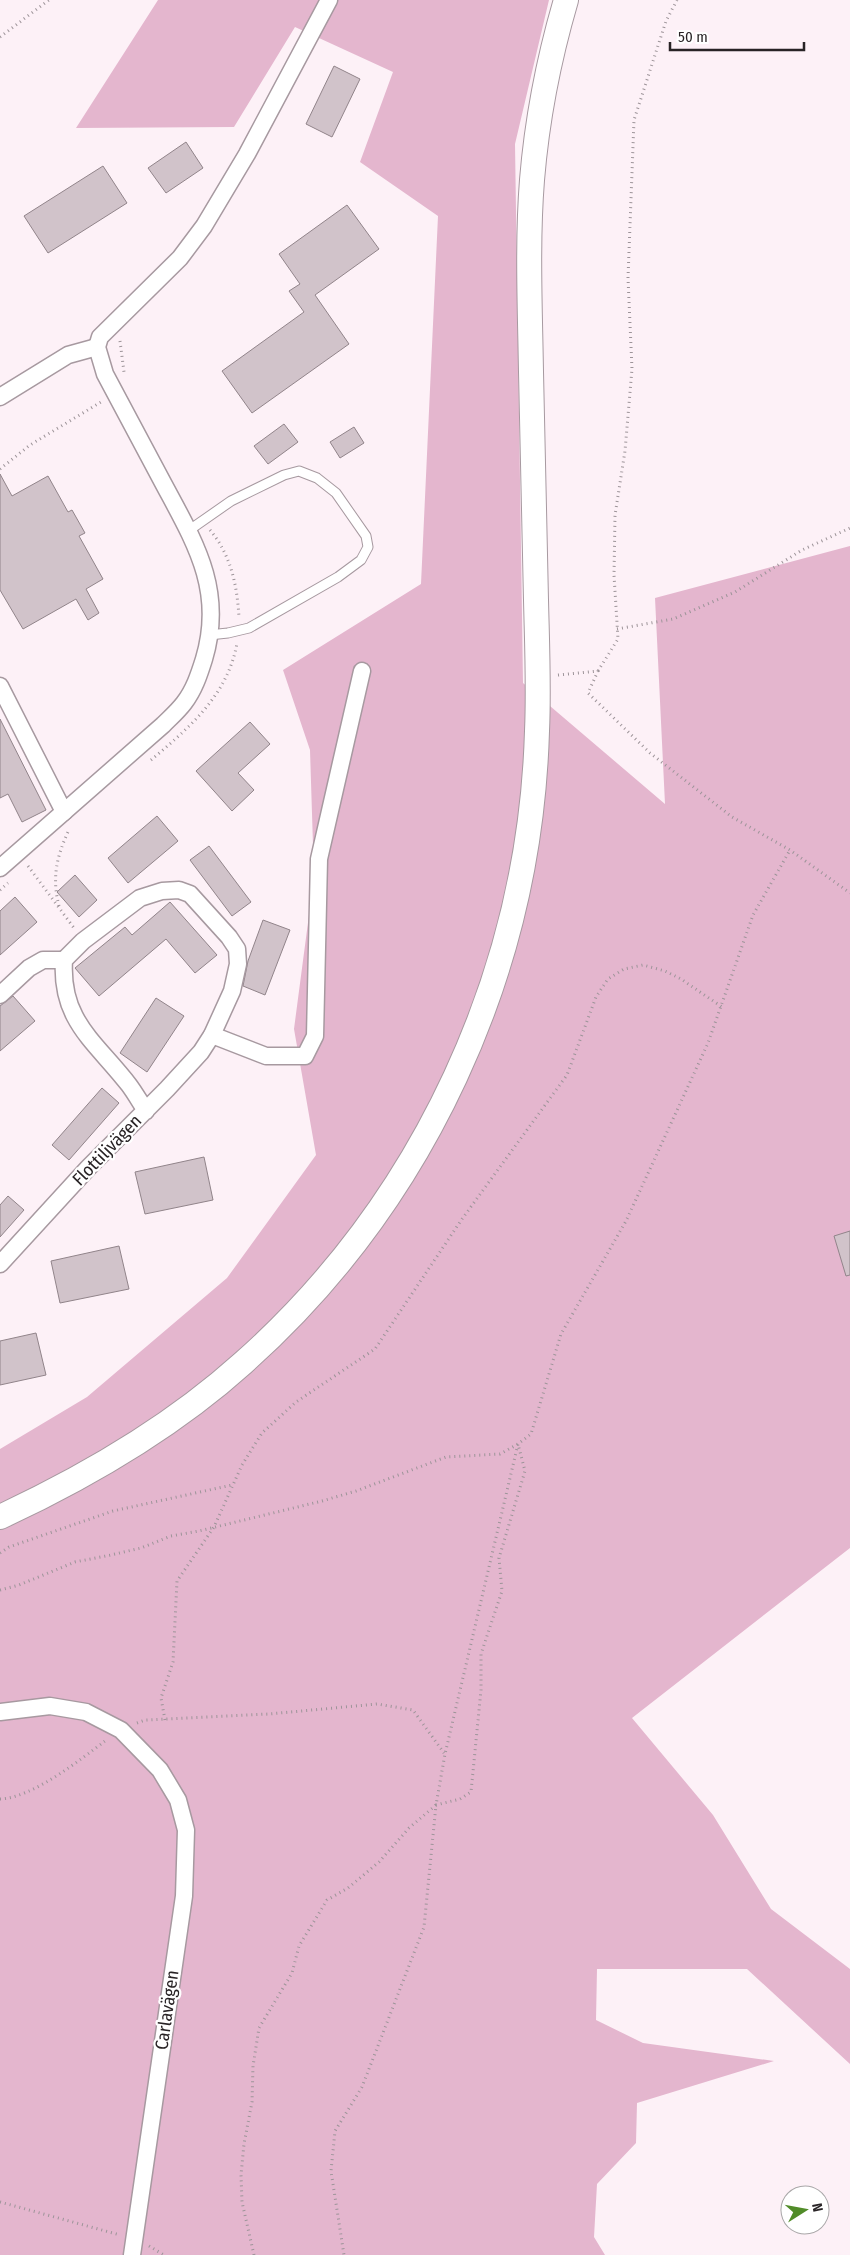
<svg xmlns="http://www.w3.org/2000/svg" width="850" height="2255" viewBox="0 0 850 2255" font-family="'Fira Sans Condensed',sans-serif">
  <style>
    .green { fill: #e4b6ce }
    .building { fill: #d1c3ca; stroke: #91848a }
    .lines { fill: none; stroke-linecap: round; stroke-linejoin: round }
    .lane-casing { stroke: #a799a0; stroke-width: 11 }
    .street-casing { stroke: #a799a0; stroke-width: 19 }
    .secondary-casing { stroke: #a799a0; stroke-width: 26 }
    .path { stroke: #9d9499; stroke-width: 3; stroke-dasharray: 1 4; stroke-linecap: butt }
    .lane { stroke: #fff; stroke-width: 9 }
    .street { stroke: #fff; stroke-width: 16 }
    .secondary { stroke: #fff; stroke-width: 24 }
    .labels { text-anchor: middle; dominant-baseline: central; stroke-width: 4.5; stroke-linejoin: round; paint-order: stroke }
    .street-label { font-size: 18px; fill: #282325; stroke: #fff }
  </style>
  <rect width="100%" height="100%" fill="#fdf1f7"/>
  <path class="green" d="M158,0h391l-34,144 8,539 142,121 -10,-206 195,-52v1002l-218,170 81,97 58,94 79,60v95l-103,-95h-150l-1,51 47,23 131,18 -137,42 -1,40 -39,41 -3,53 11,18h-605v-806l87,-52 140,-119 89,-123 -22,-126 20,-152 -4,-127 -27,-80 138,-86 17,-368 -78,-54 33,-90 -98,-45 -61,100 -158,1z"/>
  <g class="building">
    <path d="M334,66l26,13 -28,58 -26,-13z"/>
    <path d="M186,142l17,26 -37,25 -18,-25z"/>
    <path d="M103,166l24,37 -79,50 -24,-37z"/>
    <path d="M347,205l32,44 -64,46 34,49 -97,69 -30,-42 82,-59 -15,-21 11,-7 -21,-30z"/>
    <path d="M284,424l14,18 -30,22 -14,-18z"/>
    <path d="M354,427l10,16 -24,15 -10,-16z"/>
    <path d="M0,474l12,22 36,-20 20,36 4,-2 13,23 -6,3 24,43 -17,10 13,24 -11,7 -12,-21 -53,30 -23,-39z"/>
    <path d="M0,719l46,91 -24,12 -14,-28 -8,4z"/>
    <path d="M250,722l20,22 -32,29 16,17 -22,21 -36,-40z"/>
    <path d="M157,816l21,25 -50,42 -20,-25z"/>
    <path d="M209,846l42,56 -19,14 -42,-56z"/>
    <path d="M75,875l22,25 -18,17 -22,-25z"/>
    <path d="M15,897l22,25 -37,33v-44z"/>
    <path d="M170,902l47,53 -22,18 -29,-34 -67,57 -24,-28 50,-41 7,8z"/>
    <path d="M263,920l27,10 -25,65 -22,-9 5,-25z"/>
    <path d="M13,996l22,25 -35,30v-45z"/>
    <path d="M156,998l28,18 -37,56 -27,-19z"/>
    <path d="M102,1088l17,15 -50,57 -17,-15z"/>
    <path d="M204,1157l9,43 -68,14 -10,-42z"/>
    <path d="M8,1196l16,14 -24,27v-32z"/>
    <path d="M850,1231v44l-4,1 -12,-40z"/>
    <path d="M119,1246l10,43 -69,14 -9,-42z"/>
    <path d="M36,1333l10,42 -46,10v-44z"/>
  </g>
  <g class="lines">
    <defs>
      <path id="lane" d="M188,531l43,-30 53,-26 15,-4 18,7 19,15 30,43 2,11 -7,13 -23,17 -89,51 -21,5 -19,2"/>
      <g id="street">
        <path d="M0,397l68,-42 29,-8"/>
        <path d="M0,686l64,126"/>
        <path d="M0,868l163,-143c7,-7 15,-14 21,-22 10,-13 15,-28 20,-44 21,-70 -10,-118 -42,-178 -19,-36 -38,-71 -57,-107l-8,-27 3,-10 80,-79 24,-32 43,-72 82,-154"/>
        <path d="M0,995l29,-27 14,-8h21"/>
        <path d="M212,1035l54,21h39l10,-20 4,-177 43,-188"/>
        <path d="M0,1264l88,-96 79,-79 34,-37 11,-17 20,-44 6,-27 -1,-15 -8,-12 -39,-43 -11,-4 -17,1 -22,7 -57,43 -19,19c-4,61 32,82 65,125 6,8 11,17 17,26"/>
        <path d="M0,1712l50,-6 36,6 35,18 39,40 18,30 8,30 -2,66 -52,359"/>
      </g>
      <path id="secondary" d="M0,1517c86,-40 172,-90 243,-154 181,-161 287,-391 294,-632 2,-44 0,-88 -1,-131 -2,-76 -3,-152 -5,-228 -1,-63 -4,-129 1,-192 5,-61 17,-122 34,-180"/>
    </defs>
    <use href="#lane" class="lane-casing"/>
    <use href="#street" class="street-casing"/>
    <use href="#secondary" class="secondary-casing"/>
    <g class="path">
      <path d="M0,37l49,-37"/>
      <path d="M120,341l4,31"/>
      <path d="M0,469l30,-24 71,-43"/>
      <path d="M210,530c21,25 27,55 29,87"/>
      <path d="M617,629l56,-10 62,-27 67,-42 48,-22"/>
      <path d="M598,671l20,-32 -4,-64 1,-60 10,-64 7,-82 -4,-91 6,-158 32,-99 11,-21"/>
      <path d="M558,675l40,-4 -10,22 62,60 82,64 58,33 60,43"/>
      <path d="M151,760c38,-32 77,-65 86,-117"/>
      <path d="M28,866l46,62"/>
      <path d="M0,890l8,-7"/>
      <path d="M59,906c-7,-27 -3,-48 9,-74"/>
      <path d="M0,1553l9,-6 104,-36 119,-26"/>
      <path d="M0,1590l19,-5 56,-23 36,-7 30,-7 30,-12 28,-5 123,-30 34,-10 90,-34 54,-3 18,-10 7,27 -26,87 3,33 -21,63v36l-10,102 -11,7 -24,6 -12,122 -62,160 -27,44 -4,40 13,84"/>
      <path d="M165,1720l-4,-22 12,-36 4,-81 37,-54 28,-62 20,-32 34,-31 79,-53 87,-130 105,-144 29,-78 12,-18 16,-10 19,-4 22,6 16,8 41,28"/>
      <path d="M137,1723l8,-3 124,-6 108,-10 36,6 31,43"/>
      <path d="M0,1799c32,-1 80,-39 105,-58"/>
      <path d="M0,2202l120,33"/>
      <path d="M149,2246l15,9"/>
      <path d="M254,2255l-12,-53 -1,-27 3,-31 8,-42 1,-36 6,-38 33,-55 7,-27 28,-46 21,-12 31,-26 30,-34 27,-23 9,-51 73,-310 13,-10 30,-100 65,-113 82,-178 45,-128 37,-65"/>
    </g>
    <use href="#lane" class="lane"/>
    <use href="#street" class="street"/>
    <use href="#secondary" class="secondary"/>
  </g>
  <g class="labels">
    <g class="street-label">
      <text transform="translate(107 1150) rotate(-46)">Flottiljvägen</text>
      <text transform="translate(167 2010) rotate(-82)">Carlavägen</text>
    </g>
  </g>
  <g transform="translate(805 2210) rotate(79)"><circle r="24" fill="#ffffff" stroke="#a9a7a8"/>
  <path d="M0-4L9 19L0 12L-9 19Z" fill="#518c29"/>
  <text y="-8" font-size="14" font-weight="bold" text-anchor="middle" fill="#282325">N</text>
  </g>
  <path d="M670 42v8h134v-8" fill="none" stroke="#282325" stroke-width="2.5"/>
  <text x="678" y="42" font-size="15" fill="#282325" stroke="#ffffff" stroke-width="4" paint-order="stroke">50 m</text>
</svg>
